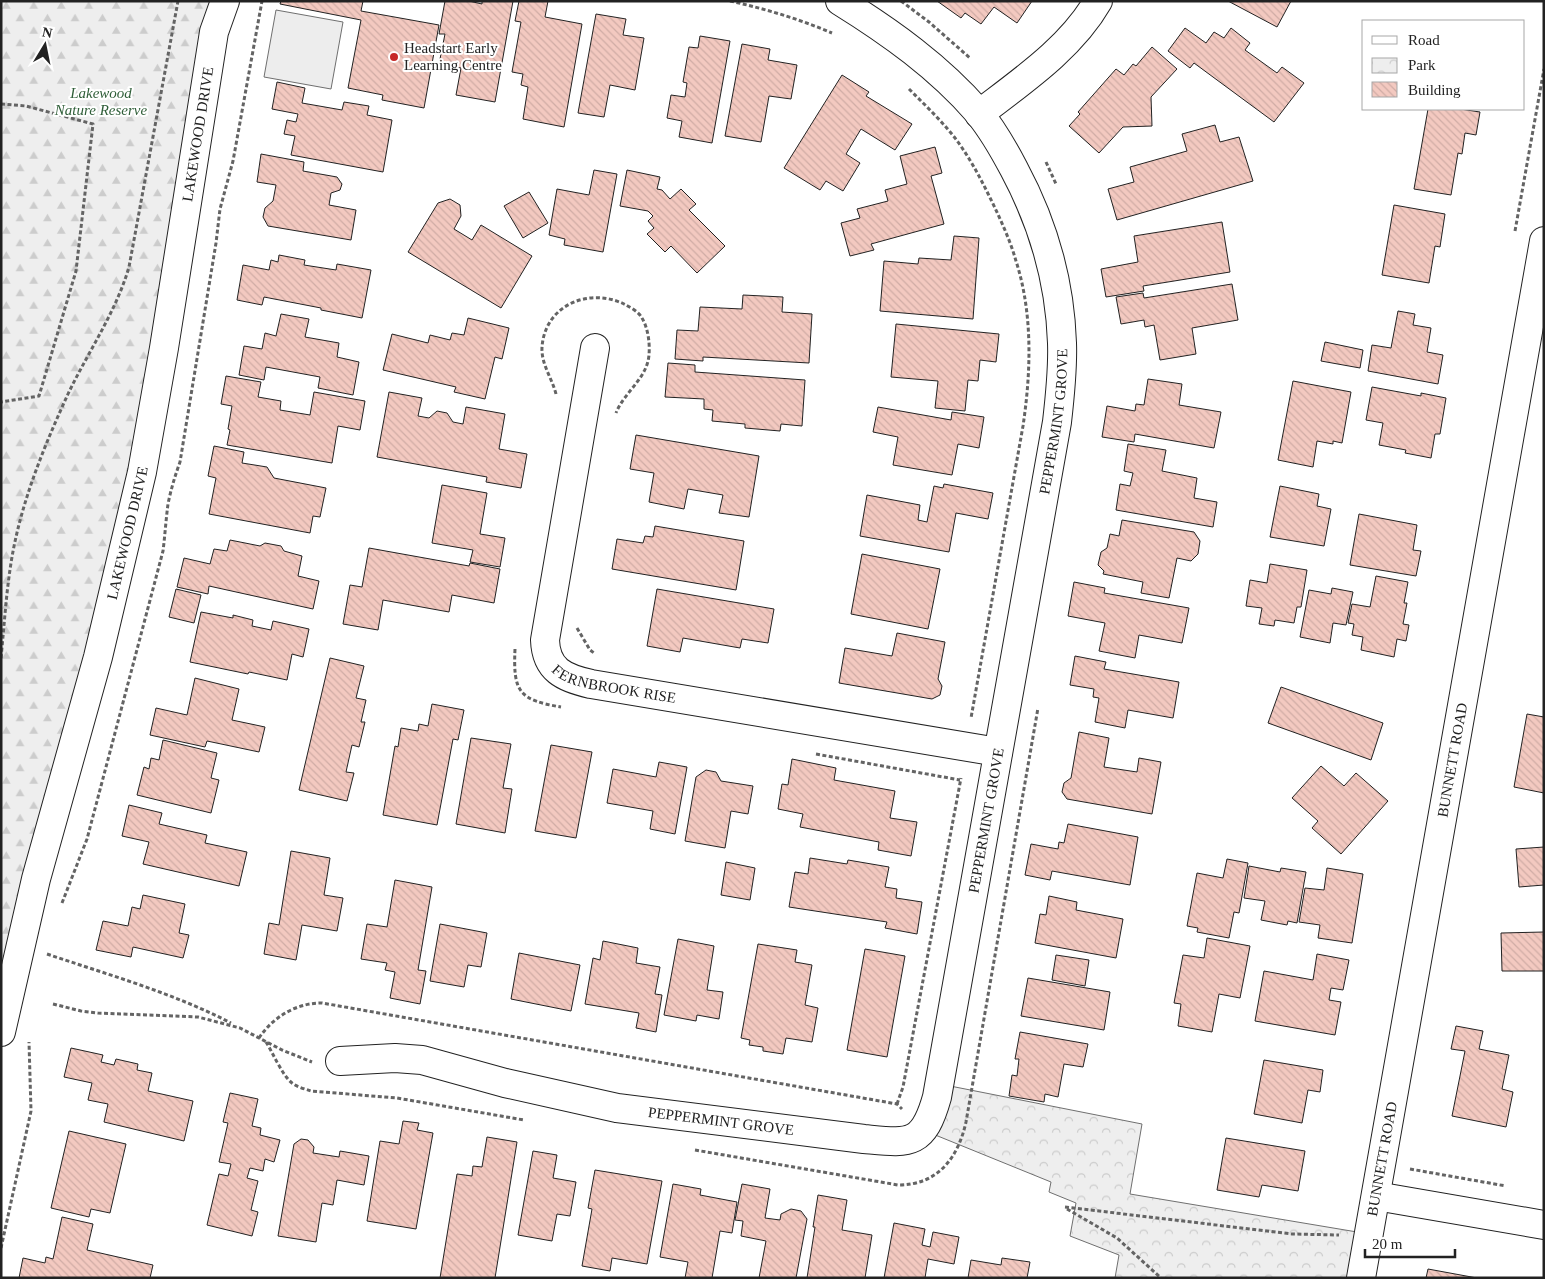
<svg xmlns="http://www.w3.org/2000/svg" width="1545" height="1279" viewBox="0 0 1545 1279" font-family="Georgia,serif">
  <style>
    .forest { fill: url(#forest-firs); stroke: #6f6f6f }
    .park { fill: url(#park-crowns); stroke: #6f6f6f }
    .parking { fill: #ededed; stroke: #6f6f6f }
    .building { fill: url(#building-back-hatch); stroke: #222 }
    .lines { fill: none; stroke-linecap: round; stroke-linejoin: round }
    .minor-casing { stroke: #222; stroke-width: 30 }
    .path { stroke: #646464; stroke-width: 3; stroke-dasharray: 4 2.5; stroke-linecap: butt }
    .minor { stroke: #fff; stroke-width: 28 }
    .poi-dot { fill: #c62828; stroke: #fff; stroke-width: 2 }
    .labels { text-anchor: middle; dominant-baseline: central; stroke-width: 4; stroke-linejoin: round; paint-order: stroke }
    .poi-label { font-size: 15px; fill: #222; stroke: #fff; text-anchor: start }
    .park-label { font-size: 15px; font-style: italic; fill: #2f5e38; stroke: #fff }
    .street-label { font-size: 15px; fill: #222; stroke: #fff }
  </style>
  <defs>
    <pattern id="forest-firs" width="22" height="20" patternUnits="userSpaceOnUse" patternTransform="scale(1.25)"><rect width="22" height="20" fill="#eee"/><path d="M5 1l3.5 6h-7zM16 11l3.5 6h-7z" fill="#ccc"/></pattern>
    <pattern id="park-crowns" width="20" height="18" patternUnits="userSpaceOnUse" patternTransform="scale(1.25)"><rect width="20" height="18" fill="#eee"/><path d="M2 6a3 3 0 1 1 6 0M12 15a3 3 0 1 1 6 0" fill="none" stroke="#ccc"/></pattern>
    <pattern id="building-back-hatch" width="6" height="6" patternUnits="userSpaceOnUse" patternTransform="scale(1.25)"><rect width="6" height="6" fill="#f3c9c0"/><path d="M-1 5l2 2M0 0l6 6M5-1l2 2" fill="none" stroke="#d0aca5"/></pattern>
  </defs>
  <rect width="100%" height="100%" fill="#fff"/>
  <path class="forest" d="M1,1h212l-49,347 -163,684z"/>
  <path class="park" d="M940,1084l202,40 -12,70 239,40 -8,44h-246l4,-23 -49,-19 6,-33 -27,-11 2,-10 -128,-52z"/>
  <path class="parking" d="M276,10l67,12 -12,67 -67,-12z"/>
  <g class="building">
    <path d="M281,1h82l-2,10 78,14 -15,83 -42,-8 1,-5 -35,-7 13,-68 -81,-16z"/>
    <path d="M445,1h24l13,3v-3h31l-18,101 -39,-7 5,-27 -22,-4 6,-30h-6z"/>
    <path d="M519,1h29l-3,16 37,7 -18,103 -41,-8 5,-32 -7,-2 2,-11 -11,-2 9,-50 -6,-1z"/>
    <path d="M937,1h95l-15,22 -23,-16 -13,17 -16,-11 -4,5z"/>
    <path d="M1228,1h63l-14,26z"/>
    <path d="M596,14l30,5 -3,16 21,3 -9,52 -25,-5 -6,32 -26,-4z"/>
    <path d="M1185,28l21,15 8,-11 10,6 7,-10 19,15 -5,7 32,23 5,-6 22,16 -30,39 -80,-59 -4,5 -22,-17z"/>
    <path d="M700,36l30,5 -18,102 -33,-6 3,-16 -15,-3 4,-23 14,2 2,-14 -4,-1 6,-35 9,1z"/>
    <path d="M742,44l28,5 -2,11 29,5 -6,34 -22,-3 -8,46 -36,-6z"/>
    <path d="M1152,47l25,22 -26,28 1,29 -29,1 -24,26 -30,-27 11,-12 -2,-2 38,-43 8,6 9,-11 3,2z"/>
    <path d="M842,75l27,17 -3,4 46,28 -17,26 -34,-21 -15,25 14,9 -17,28 -17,-10 -6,9 -36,-22z"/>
    <path d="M277,82l28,6 -3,15 40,7 2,-8 25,4 -2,9 25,5 -9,52 -92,-17 4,-19 -11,-2 3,-14 9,2 2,-8 -26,-5z"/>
    <path d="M1428,109h32l20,3 -4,23 -11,-2 -3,21 -4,-1 -7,42 -37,-6z"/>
    <path d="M1215,125l5,17 19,-5 14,44 -136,39 -9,-31 26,-7 -4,-15 57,-16 -5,-17z"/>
    <path d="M935,147l7,26 -11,3 13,48 -73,20 3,6 -24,6 -9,-33 19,-5 -3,-9 31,-8 -3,-11 22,-6 -7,-28z"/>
    <path d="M261,154l43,8 -1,9 34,6 5,7 -2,6 -9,3 -2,12 27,5 -5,30 -83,-14 -5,-9 2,-9 8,-7 3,-16 -19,-3z"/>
    <path d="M594,170l23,4 -14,78 -39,-7 1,-6 -16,-4 8,-46 32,6z"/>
    <path d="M627,170l33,7 -3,12 5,1 8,9 11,-10 15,15 -7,6 36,36 -28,27 -26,-27 -6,6 -18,-18 7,-6 -6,-7 5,-5 -5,-5 -28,-5z"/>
    <path d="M529,192l19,31 -25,15 -19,-32z"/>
    <path d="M450,199l10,6 1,11 -7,13 18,11 9,-15 51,31 -31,52 -93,-56 30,-49z"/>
    <path d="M1394,205l51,9 -5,33 -5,-1 -6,37 -47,-8z"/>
    <path d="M1222,222l8,50 -87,14 1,5 -38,6 -5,-28 37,-7 -4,-26z"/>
    <path d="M954,236l25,2 -6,81 -93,-8 4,-50 34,3 1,-6 32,2z"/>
    <path d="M279,255l26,5 -1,5 32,5 1,-6 34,6 -9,48 -41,-8v-2l-57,-11 -2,8 -25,-5 6,-35 26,5 2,-10 7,2z"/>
    <path d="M1232,284l6,36 -46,8 4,26 -36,6 -6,-35 -9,2 -1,-7 -23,4 -5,-27 27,-4 1,5z"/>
    <path d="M743,295l40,2 -1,15 30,2 -3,49 -106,-6v4l-28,-2 2,-29 21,1 2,-24 42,2z"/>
    <path d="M1398,311l17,3 -2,11 18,3 -4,24 16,3 -5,29 -70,-13 4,-26 19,3z"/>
    <path d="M281,314l28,5 -4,18 34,6 -2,14 22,5 -6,33 -35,-7 2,-11 -54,-10 -2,13 -25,-5 5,-29 18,3 3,-16 11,3z"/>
    <path d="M468,318l41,10 -7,31 -7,-2 -10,42 -31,-7 2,-5 -73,-17 9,-36 36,9 2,-8 20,5 2,-7 12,2z"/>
    <path d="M896,324l103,10 -3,28 -16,-2 -2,21 -10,-1 -3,31 -30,-3 3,-27 -47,-4z"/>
    <path d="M1325,342l38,8 -3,18 -39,-7z"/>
    <path d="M668,363l27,2v7l110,8 -3,46 -21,-2 -1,7 -35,-3v-4l-33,-3 1,-11 -9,-1v-10l-39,-2z"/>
    <path d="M226,376l35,6 -3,15 23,4 -1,9 30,5 4,-23 51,9 -5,29 -22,-4 -6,37 -105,-18 3,-15 -2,-1 4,-23 -11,-2z"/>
    <path d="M1148,379l34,5 -3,21 42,7 -7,36 -79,-14 -1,8 -32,-5 5,-31 28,5 1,-7 8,1z"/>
    <path d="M1293,381l58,11 -9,51 -9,-2v3l-16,-3 -4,26 -35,-7z"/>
    <path d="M1372,387l49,9v-3l25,5 -6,36h-5l-4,24 -26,-5 1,-3 -27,-5 4,-22 -17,-3z"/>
    <path d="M389,392l33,6 -4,18 11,2 8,-7 10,2 6,9 10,2 3,-17 39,7 -6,35 28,5 -6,34 -35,-6 1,-5 -110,-20z"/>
    <path d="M878,407l73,13 1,-8 32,5 -5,31 -21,-4 -6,31 -59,-10 5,-28 -25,-5z"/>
    <path d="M636,435l123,21 -10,61 -30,-4 4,-18 -35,-6 -4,20 -35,-7 5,-29 -24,-4z"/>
    <path d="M1128,444l38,6 -4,21 35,7 -3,20 23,4 -4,25 -97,-17 4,-26 10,2 3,-13 -9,-2z"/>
    <path d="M214,446l30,6 -2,11 25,4 7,11 52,10 -6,29 -7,-1 -3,17 -101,-19 7,-36 -8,-2z"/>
    <path d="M944,484l49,9 -5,26 -32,-6 -7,39 -89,-16 7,-41 53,10 -2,15 9,2 7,-36 9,2z"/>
    <path d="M442,485l45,8 -7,41 25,4 -5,29 -30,-5 3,-12 -41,-7z"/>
    <path d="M1280,486l39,8 -2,12 14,3 -7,37 -54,-9z"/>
    <path d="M1359,514l58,11 -4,25 8,1 -5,25 -66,-11z"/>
    <path d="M1122,520l72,12 6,9 -2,13 -7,7 -14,-3 -8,40 -28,-5 2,-11 -40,-8 1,-3 -6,-6 3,-13 6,-4 3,-14 9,2z"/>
    <path d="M655,526l89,15 -8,49 -124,-21 5,-30 26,4 2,-7 8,1z"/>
    <path d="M230,540l30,6 5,-3 16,3 3,5 18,5 -4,20 21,5 -6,28 -104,-23 -1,8 -31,-7 7,-29 26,6 4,-15 13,2z"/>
    <path d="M369,548l100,18 1,-3 30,6 -6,34 -42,-8 -3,17 -66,-12 -5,30 -35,-6 7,-39 12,2z"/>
    <path d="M862,554l78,15 -12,60 -77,-15z"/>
    <path d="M1270,564l37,6 -6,37h-4l-3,16 -19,-3 -1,6 -15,-2 3,-16 -16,-2 4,-26 17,3z"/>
    <path d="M1376,576l32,6 -4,21h3l-4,21 6,1 -3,16 -9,-2 -3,18 -33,-7 2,-13 -11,-2 2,-11 -6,-1 4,-19 18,3z"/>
    <path d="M1074,582l31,6 -1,5 85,15 -7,35 -43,-8 -4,23 -36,-7 6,-28 -37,-7z"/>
    <path d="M1332,588l21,4 -7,33 -13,-2 -3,20 -30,-6 9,-47 22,4z"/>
    <path d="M176,589l25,6 -7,28 -25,-6z"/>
    <path d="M657,589l117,20 -6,34 -26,-4 -2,9 -57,-10 -3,14 -33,-6z"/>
    <path d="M201,612l32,6v-3l20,5 -1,6 19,4 2,-9 36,8 -6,28 -11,-3 -5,26 -38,-8 -1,2 -58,-12z"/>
    <path d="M897,633l48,9 -7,37 4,7 -2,9 -8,4 -93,-16 6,-35 47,8z"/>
    <path d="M1075,656l31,6 -2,7 75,13 -6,36 -45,-8 -3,18 -30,-6 4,-24 -6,-1 1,-8 -24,-4z"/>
    <path d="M330,658l34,8 -8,32 10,2 -5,22h4l-6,25 -7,-2 -6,27 8,1 -7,28 -48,-11z"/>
    <path d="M195,678l44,11 -7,31 33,7 -6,25 -52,-11 -2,6 -55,-12 6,-27 31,7z"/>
    <path d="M1281,687l102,36 -12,37 -103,-37z"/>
    <path d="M432,704l32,6 -6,30 -5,-1 -16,86 -54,-10 12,-69 3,1 3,-19 17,3 1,-7 9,2z"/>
    <path d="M1527,714l17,3v76l-30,-6z"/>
    <path d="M1079,732l30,6 -5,29 33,5 2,-14 22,4 -9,52 -85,-15 -5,-7 2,-9 7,-5z"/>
    <path d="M471,738l40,6 -8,44 9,1 -7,44 -49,-9z"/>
    <path d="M163,740l54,13 -6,25 8,2 -8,33 -74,-18 7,-28 5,2 2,-11 8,2z"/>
    <path d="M551,745l41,7 -16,86 -41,-7z"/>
    <path d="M792,759l44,9 -2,12 61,11 -5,27 27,4 -6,34 -33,-6 1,-8 -79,-15 3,-13 -25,-5 4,-25 6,1z"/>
    <path d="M659,762l28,5 -12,67 -25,-5 3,-18 -46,-8 6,-34 43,8z"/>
    <path d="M1321,766l23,20 12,-13 32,28 -47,53 -29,-26 6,-7 -26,-23z"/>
    <path d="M706,770l10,2 5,9 32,5 -5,28 -17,-3 -6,37 -40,-7 11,-64z"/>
    <path d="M129,805l33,8 -3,11 48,11 -2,8 42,9 -8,34 -96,-22 6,-22 -27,-6z"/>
    <path d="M1068,824l70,13 -8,48 -78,-14 -2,9 -25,-5 6,-31 27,5 1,-7 5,1z"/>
    <path d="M1544,847v38l-25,2 -3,-38z"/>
    <path d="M291,851l39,7 -6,37 19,3 -6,33 -35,-6 -6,35 -32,-6 5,-31 10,2z"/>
    <path d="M810,858l37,6 1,-4 41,7 -4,20 12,2 -1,9 26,4 -5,32 -32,-6 2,-6 -98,-15 6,-35 13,2z"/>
    <path d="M1227,859l21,4 -9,50 -5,-1 -5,26 -32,-6 1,-4 -11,-2 10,-53 26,5z"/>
    <path d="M726,862l29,6 -5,32 -29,-5z"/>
    <path d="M1249,866l31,6 1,-4 25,4 -9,51 -9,-2 -1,4 -26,-5 4,-19 -21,-3z"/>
    <path d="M1327,868l36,6 -11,69 -34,-5 2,-13 -21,-3 6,-34 19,2z"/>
    <path d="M395,880l37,7 -14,83 8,1 -6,33 -30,-6 5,-26 -10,-2 2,-7 -26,-4 6,-35 20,3z"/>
    <path d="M143,895l42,9 -6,29 10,2 -6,23 -50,-11 -2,10 -35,-7 7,-29 25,5 4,-19 8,2z"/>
    <path d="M1049,896l28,6 -1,8 47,9 -7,39 -81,-15 5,-29 6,1z"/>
    <path d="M440,924l47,9 -6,34 -13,-2 -4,22 -34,-6z"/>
    <path d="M1544,932v39h-42l-1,-38z"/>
    <path d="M1207,938l43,8 -10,52 -21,-4 -7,38 -34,-6 3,-22 -7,-1 9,-48 21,3z"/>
    <path d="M678,939l36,7 -7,44 16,2 -4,27 -22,-4 -1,6 -32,-6z"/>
    <path d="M603,941l35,7 -2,15 24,4 -5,27 7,1 -6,37 -20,-4 3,-15 -54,-9 8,-46 7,2z"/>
    <path d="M758,944l39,6 -2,12 17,3 -7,40 13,3 -6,34 -26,-4 -3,16 -20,-3v-4l-14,-2 1,-5 -9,-2z"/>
    <path d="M865,949l40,7 -18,101 -40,-7z"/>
    <path d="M519,953l61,12 -9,46 -60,-12z"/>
    <path d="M1317,954l32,6 -6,30 -12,-2 -2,12 12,2 -6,33 -80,-14 9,-50 49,9z"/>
    <path d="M1056,955l33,5 -4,26 -33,-6z"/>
    <path d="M1028,978l82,14 -6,38 -83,-14z"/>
    <path d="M1456,1026l27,5 -4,18 30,6 -7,34 11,3 -7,35 -54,-11 13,-65 -14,-2z"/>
    <path d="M1020,1032l68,12 -5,23 -19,-3 -6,33 -13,-3 -1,8 -35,-6 3,-21 5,1 2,-17h-4z"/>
    <path d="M71,1048l32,7 -2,7 13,3 2,-6 22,5 -1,6 15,3 -4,18 45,10 -9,40 -80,-19 4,-18 -20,-4 4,-17 -28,-6z"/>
    <path d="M1264,1060l59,10 -3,22 -12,-2 -6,33 -48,-9z"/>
    <path d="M230,1093l28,6 -6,27 9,2 -1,7 20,5 -6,22 -9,-3 -2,12 -13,-3 -3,10 11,3 -7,29 7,2 -6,24 -45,-11 12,-51 9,2 3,-12 -12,-2 9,-39 -5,-1z"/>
    <path d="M403,1121l16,2 -2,7 16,3 -17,96 -49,-8 13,-80 19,3z"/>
    <path d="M69,1131l57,13 -16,69 -19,-4 -2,8 -38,-9z"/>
    <path d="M487,1137l30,5 -22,136h-55l17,-104 15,2 1,-10 9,1z"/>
    <path d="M1226,1138l79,13 -7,40 -36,-6 -3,12 -42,-7z"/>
    <path d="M301,1139l7,1 6,7 -1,6 26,4 1,-6 29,5 -5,29 -27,-5 -4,25 -11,-2 -6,39 -38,-6 16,-92z"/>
    <path d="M533,1151l24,4 -4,23 23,4 -6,34 -13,-2 -5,27 -34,-6z"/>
    <path d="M595,1170l67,11 -15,83 -35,-6 -2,13 -28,-5 10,-57 -4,-1z"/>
    <path d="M673,1184l28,5 -1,6 37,7 -5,31 -12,-2 -8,47h-27l3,-16 -28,-5z"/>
    <path d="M742,1184l28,5 -5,29 15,2 1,-6 10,-5 10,2 6,8 -11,59h-37l7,-37 -25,-5 2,-15 -8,-1z"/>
    <path d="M818,1195l29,5 -5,30 30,5 -7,43h-58l8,-51h-2z"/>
    <path d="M62,1217l31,7 -6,26 66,15 -3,13h-131l4,-20 22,5 1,-6 7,2z"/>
    <path d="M894,1223l31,6 -3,16 8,2 3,-15 26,5 -5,27 -26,-5 -3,19h-41z"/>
    <path d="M1002,1258l28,4 -3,16h-59l3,-18 30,5z"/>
    <path d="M1428,1269l49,9h-51z"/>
  </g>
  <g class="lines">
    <defs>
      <g id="minor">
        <path d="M979,114c43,-33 92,-66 119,-113"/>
        <path id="s1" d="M595,348l-50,292c1,30 19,38 46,44l407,68"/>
        <path id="s2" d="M1,1032l35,-153 62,-222 44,-185 22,-124 50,-316 11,-31"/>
        <path id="s3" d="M340,1061l55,-3 27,2 83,23 112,25 247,31c45,4 59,8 73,-42l120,-675c3,-26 6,-53 5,-79 -2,-61 -19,-120 -48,-174 -10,-19 -22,-40 -36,-57 -39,-45 -88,-80 -138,-111"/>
        <path d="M1376,1196l168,29"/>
        <path id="s4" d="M1361,1278l183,-1037"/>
      </g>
    </defs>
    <use href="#minor" class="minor-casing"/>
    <g class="path">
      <path d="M730,1c36,8 69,18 102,32"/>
      <path d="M901,1l28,21 41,36"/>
      <path d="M909,89c17,17 35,34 49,53 15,21 26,43 37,66 8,17 16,35 21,53 17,53 15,111 7,165l-52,292"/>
      <path d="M1,104l25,2 67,18 -17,147 -37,125 -38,6"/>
      <path d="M1046,162l10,22"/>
      <path d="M1515,231l29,-162"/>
      <path d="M556,394c-4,-16 -15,-30 -14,-47 3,-42 47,-60 82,-43 6,3 15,8 18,14 6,10 8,25 7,37 -2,24 -25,37 -33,58"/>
      <path d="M577,628l13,22 4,3"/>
      <path d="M515,649c-2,43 4,51 46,58"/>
      <path d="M1,658c4,-40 6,-82 15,-121 11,-49 31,-97 52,-143 20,-42 48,-82 61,-127l49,-266"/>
      <path d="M816,754l144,26"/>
      <path d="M62,903l25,-64 76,-288c2,-16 3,-32 5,-47 3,-15 7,-28 12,-42l36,-219 4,-34 13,-48 29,-160"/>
      <path d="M47,954c62,21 126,39 184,69"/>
      <path d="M53,1004l28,7 17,2 100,4 42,11 42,22 30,12"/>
      <path d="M259,1038c14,-21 37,-35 63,-35l575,101 5,5"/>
      <path d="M266,1042c7,11 16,33 26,41 5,4 13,6 19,8l86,7 127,22"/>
      <path d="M897,1104l6,-17 58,-309"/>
      <path d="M695,1150l203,35c40,0 60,-27 68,-63l72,-414"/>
      <path d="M1410,1169l96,17"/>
      <path d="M1065,1207l227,27 47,1"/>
      <path d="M1067,1209l50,29 44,40"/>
      <path d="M1,1248l30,-137 -2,-69"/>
    </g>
    <use href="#minor" class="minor"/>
  </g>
  <circle class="poi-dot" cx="394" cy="57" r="5"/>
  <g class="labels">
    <g class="poi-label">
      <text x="404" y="48">Headstart Early<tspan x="404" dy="17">Learning Centre</tspan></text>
    </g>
    <g class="park-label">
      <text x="101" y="93">Lakewood<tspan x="101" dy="17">Nature Reserve</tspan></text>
    </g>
    <g class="street-label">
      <text stroke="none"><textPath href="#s2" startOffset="920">LAKEWOOD DRIVE</textPath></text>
      <text stroke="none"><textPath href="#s3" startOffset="1316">PEPPERMINT GROVE</textPath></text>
      <text stroke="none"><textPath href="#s2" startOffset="515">LAKEWOOD DRIVE</textPath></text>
      <text stroke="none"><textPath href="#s1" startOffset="389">FERNBROOK RISE</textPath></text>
      <text stroke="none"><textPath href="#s4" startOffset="526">BUNNETT ROAD</textPath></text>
      <text stroke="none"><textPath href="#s3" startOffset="911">PEPPERMINT GROVE</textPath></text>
      <text stroke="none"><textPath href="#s3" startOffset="388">PEPPERMINT GROVE</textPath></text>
      <text stroke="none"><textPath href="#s4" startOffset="121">BUNNETT ROAD</textPath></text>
    </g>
  </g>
  <rect width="1545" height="1279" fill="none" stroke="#222222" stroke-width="5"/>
  <rect x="1362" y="20" width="162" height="90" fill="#ffffff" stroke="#a7a7a7"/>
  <rect x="1372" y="36" width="25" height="8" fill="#ffffff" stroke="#a7a7a7"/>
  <text x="1408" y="45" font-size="15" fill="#222222">Road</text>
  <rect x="1372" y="58" width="25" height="15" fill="url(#park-crowns)" stroke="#a7a7a7"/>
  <text x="1408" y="70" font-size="15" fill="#222222">Park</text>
  <rect x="1372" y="82" width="25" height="15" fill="url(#building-back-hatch)" stroke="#a7a7a7"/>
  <text x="1408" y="95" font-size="15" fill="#222222">Building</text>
  <g transform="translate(45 45) rotate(10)" stroke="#ffffff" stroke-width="4" paint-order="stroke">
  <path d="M0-4L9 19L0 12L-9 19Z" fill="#222222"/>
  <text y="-8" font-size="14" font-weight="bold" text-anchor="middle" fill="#222222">N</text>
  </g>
  <path d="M1365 1249v8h90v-8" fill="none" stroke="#222222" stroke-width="2.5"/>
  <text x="1372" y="1249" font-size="15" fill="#222222" stroke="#ffffff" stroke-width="4" paint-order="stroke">20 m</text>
</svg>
